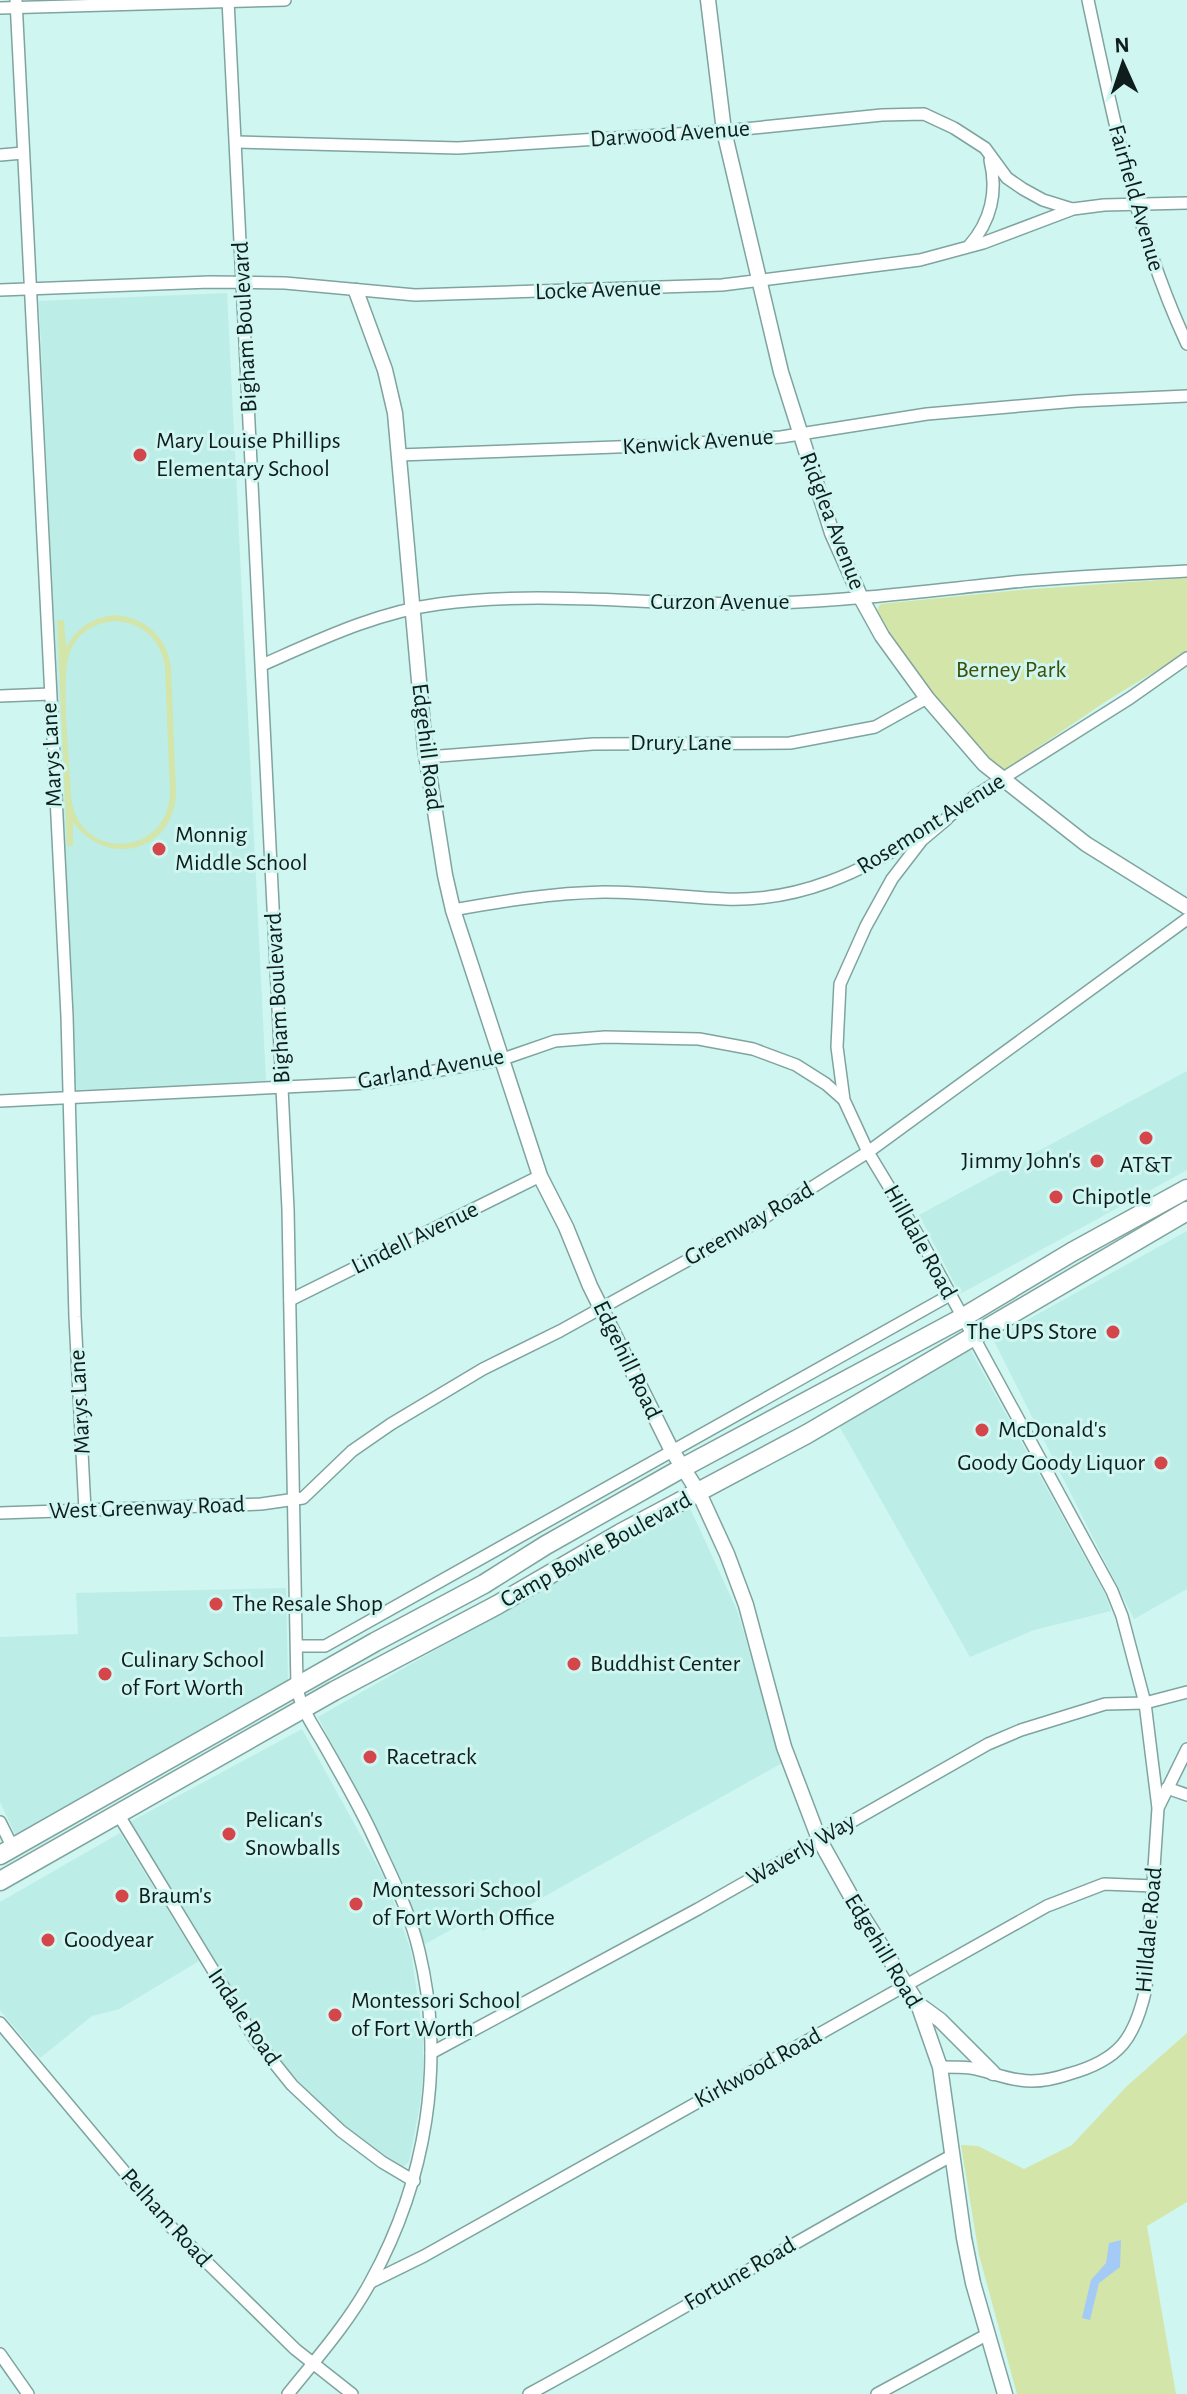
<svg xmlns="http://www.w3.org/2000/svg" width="1187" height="2394" viewBox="0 0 1187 2394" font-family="'Alegreya Sans',sans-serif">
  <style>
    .built { fill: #bcede7 }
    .green { fill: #d3e5a8; fill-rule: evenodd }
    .water { fill: #a4caf6 }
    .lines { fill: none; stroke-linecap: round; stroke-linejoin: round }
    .minor-casing { stroke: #7fa49f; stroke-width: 14 }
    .tertiary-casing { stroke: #7fa49f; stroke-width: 17 }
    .primary-casing { stroke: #7fa49f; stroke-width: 21 }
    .minor { stroke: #fff; stroke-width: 11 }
    .tertiary { stroke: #fff; stroke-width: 14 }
    .primary { stroke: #fff; stroke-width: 18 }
    .poi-dot { fill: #d5464a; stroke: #cff6f1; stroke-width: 3 }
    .labels { text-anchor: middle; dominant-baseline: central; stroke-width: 6; stroke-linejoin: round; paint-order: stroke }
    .street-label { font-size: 24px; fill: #0f1d1c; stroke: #cff6f1 }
    .poi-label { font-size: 24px; fill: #0f1d1c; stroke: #cff6f1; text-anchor: start }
    .park-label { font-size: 24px; fill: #404f05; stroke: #cff6f1 }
  </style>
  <rect width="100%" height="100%" fill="#cff6f1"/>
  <g class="built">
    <path d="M227,293l39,788 -191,9 -36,-789z"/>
    <path d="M1187,1071v99l-227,124 -41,-79z"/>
    <path d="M1187,1231v358l-53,30 -141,-280z"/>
    <path d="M970,1349l135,245 6,17 -77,19 -64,27 -132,-233z"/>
    <path d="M689,1506l48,104 45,153 -299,168 -9,-14 -49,27 -35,-89 -72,-138z"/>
    <path d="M286,1588l2,93 -271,157 -17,-36v-165l78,-3 -2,-41z"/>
    <path d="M302,1729l85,154 24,68 12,85v40l-3,28 -11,58 -6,5 -43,-28 -44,-39 -32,-35 -58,-80 -96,-163z"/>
    <path d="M120,1833l79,128 -80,48 -27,7 -52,42 -40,-48v-108z"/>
  </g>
  <g class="green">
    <path d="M1187,578v74l-79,48 -102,69h-7l-8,-5 -79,-89 -36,-62 4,-9 140,-14z"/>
    <path d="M113,615c32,2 54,21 58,53l5,125c-2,59 -69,76 -103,29v24h-6l-10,-226h7l2,27c11,-19 26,-29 47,-32zM114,621c28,1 48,19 51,47l5,125c-2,65 -92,69 -99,4 -1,-31 -11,-121 -1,-145 7,-19 24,-29 44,-31z"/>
    <path d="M1187,2033v169l-40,24 29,168h-159l-38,-139 -18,-110 17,1 46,23 48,-24 55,-59z"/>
  </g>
  <path class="water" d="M1121,2240l-1,27 -21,16 -9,37 -8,-2 9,-38 15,-17 3,-20z"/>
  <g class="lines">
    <defs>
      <g id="minor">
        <path d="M16,0l51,1016 8,301 10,193"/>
        <path d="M228,0l60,1209 9,478c3,20 15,37 25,54 18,32 37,64 52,97 17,37 36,74 45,113 27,112 7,230 -48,330 -22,41 -54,77 -83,113"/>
        <path d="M1088,0c25,117 48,235 99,344"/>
        <path d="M0,8l285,-8"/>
        <path d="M236,142l222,6 266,-17 158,-16 42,-1 30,14 31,20 22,30 16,11 20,11 29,9"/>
        <path d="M0,155l23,-2"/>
        <path d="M969,246c22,-25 29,-53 21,-86"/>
        <path d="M0,290l210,-8 75,1 130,12 307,-10 198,-25 63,-17 90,-34 31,-4 83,-2"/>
        <path d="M399,455l271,-10 111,-8 146,-23 150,-13 110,-5"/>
        <path d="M262,665c57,-25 115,-53 177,-61 112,-15 226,4 338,-1 83,-3 165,-14 247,-22 54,-5 109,-7 163,-10"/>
        <path d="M0,696l50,-2"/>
        <path d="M427,757l166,-13 197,-1 85,-16 52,-29"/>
        <path d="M942,822l33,-26 155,-98 57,-40"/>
        <path d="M453,910c50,-9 99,-17 151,-18 40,0 81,5 121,7 74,3 138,-27 198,-67"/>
        <path d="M0,1101l367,-18 136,-24 52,-18 50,-4 94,2 54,10 43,16 30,19 17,15"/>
        <path d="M290,1300l250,-124"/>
        <path d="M0,1513l261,-9 42,-6 49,-47 39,-27 92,-55 77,-38 202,-112 106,-67 319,-233"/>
        <path d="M297,1646h28l625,-351"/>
        <path d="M1167,1788l20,7"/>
        <path d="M1159,1806l28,-57"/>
        <path d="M118,1814l137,225 37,46 49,46 41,31 32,19"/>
        <path d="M0,1822l13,26"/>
        <path d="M0,2023l169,202 126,124 57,45"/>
        <path d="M431,2053l267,-144 290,-165 33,-14 84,-26 40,-1 42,-11"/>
        <path d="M940,2067c10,0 21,0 31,1 17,3 32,10 49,12 16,3 34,-1 49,-6 51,-14 66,-36 77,-86l12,-180 -13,-105 -23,-87 -10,-25 -194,-356 -50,-83 -24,-52 -7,-53 3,-63 26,-58 26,-47 30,-39 25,-21"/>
        <path d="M371,2282l53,-26 623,-350 57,-22 50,2"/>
        <path d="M0,2354l28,40"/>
        <path d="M529,2394c142,-77 280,-161 422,-238"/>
        <path d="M877,2394l111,-60"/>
      </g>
      <g id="tertiary">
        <path d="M708,0l16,131 57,241 51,161 29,65 21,38 45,62 57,66 102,80 101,63"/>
        <path d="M356,291l29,79 10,43 30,335 20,127 8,35 87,266 26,51 24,59 81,163 28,44 28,61 19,51 38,142 35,92 39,70 60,95 22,63 24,171 9,45 32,111"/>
        <path d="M918,2004l22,16 53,53"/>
      </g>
      <g id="primary">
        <path d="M0,1855l375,-213 109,-58 62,-39 138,-78 278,-149 110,-66 115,-63"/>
        <path d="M0,1881l334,-190 163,-86 124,-72 186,-99 380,-223"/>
      </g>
    </defs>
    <use href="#minor" class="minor-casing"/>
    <use href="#tertiary" class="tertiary-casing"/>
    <use href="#primary" class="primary-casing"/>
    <use href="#minor" class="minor"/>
    <use href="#tertiary" class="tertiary"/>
    <use href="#primary" class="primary"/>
  </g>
  <g class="poi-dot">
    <circle cx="140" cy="455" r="8"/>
    <circle cx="159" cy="849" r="8"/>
    <circle cx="1146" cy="1138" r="8"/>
    <circle cx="1097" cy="1161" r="8"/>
    <circle cx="1056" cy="1197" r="8"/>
    <circle cx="1113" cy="1332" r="8"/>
    <circle cx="982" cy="1430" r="8"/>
    <circle cx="1161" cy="1463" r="8"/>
    <circle cx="216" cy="1604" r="8"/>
    <circle cx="574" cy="1664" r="8"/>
    <circle cx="105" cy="1674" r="8"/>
    <circle cx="370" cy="1757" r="8"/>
    <circle cx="229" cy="1834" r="8"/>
    <circle cx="122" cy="1896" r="8"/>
    <circle cx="356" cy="1904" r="8"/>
    <circle cx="48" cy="1940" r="8"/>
    <circle cx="335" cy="2015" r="8"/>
  </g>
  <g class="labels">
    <g class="street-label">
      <text transform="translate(670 134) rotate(-4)">Darwood Avenue</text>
      <text transform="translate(1136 198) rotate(74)">Fairfield Avenue</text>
      <text transform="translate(598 290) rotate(-2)">Locke Avenue</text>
      <text transform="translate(245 327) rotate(-93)">Bigham Boulevard</text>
      <text transform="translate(698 442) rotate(-4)">Kenwick Avenue</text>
      <text transform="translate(832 521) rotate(69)">Ridglea Avenue</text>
      <text x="720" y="602">Curzon Avenue</text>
      <text x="681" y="743">Drury Lane</text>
      <text transform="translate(427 747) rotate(83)">Edgehill Road</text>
      <text transform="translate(52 755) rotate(-93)">Marys Lane</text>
      <text transform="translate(931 824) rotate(-32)">Rosemont Avenue</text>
      <text transform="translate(278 998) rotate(-93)">Bigham Boulevard</text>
      <text transform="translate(431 1069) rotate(-10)">Garland Avenue</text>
      <text transform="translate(749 1224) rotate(-30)">Greenway Road</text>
      <text transform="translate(415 1238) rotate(-26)">Lindell Avenue</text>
      <text transform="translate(920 1242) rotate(61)">Hilldale Road</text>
      <text transform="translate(627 1360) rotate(64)">Edgehill Road</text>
      <text transform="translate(80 1402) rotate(-93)">Marys Lane</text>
      <text transform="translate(147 1508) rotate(-2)">West Greenway Road</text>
      <text transform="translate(596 1550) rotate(-29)">Camp Bowie Boulevard</text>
      <text transform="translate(801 1850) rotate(-30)">Waverly Way</text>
      <text transform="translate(1149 1930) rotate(-85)">Hilldale Road</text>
      <text transform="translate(883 1951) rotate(59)">Edgehill Road</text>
      <text transform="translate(244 2017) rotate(56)">Indale Road</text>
      <text transform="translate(758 2068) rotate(-29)">Kirkwood Road</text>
      <text transform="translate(166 2218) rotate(48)">Pelham Road</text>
      <text transform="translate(740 2274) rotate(-30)">Fortune Road</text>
    </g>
    <g class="poi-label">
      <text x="156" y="441">Mary Louise Phillips<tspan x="156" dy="28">Elementary School</tspan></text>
      <text x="175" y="835">Monnig<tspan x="175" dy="28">Middle School</tspan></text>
      <text x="1081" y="1161" text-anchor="end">Jimmy John's</text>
      <text x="1146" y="1165" text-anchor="middle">AT&amp;T</text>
      <text x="1072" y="1197">Chipotle</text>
      <text x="1097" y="1332" text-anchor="end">The UPS Store</text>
      <text x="998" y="1430">McDonald's</text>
      <text x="1145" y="1463" text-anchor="end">Goody Goody Liquor</text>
      <text x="232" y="1604">The Resale Shop</text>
      <text x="121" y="1660">Culinary School<tspan x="121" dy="28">of Fort Worth</tspan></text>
      <text x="590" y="1664">Buddhist Center</text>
      <text x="386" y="1757">Racetrack</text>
      <text x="245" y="1820">Pelican's<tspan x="245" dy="28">Snowballs</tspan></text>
      <text x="372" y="1890">Montessori School<tspan x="372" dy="28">of Fort Worth Office</tspan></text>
      <text x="138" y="1896">Braum's</text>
      <text x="64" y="1940">Goodyear</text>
      <text x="351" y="2001">Montessori School<tspan x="351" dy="28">of Fort Worth</tspan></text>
    </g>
    <g class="park-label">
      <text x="1011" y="670">Berney Park</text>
    </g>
  </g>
  <g transform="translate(1123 64) rotate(357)" stroke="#cff6f1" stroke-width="6" paint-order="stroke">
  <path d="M0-6L14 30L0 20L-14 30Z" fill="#0f1d1c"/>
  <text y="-12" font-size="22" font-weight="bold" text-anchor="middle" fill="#0f1d1c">N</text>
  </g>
</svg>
